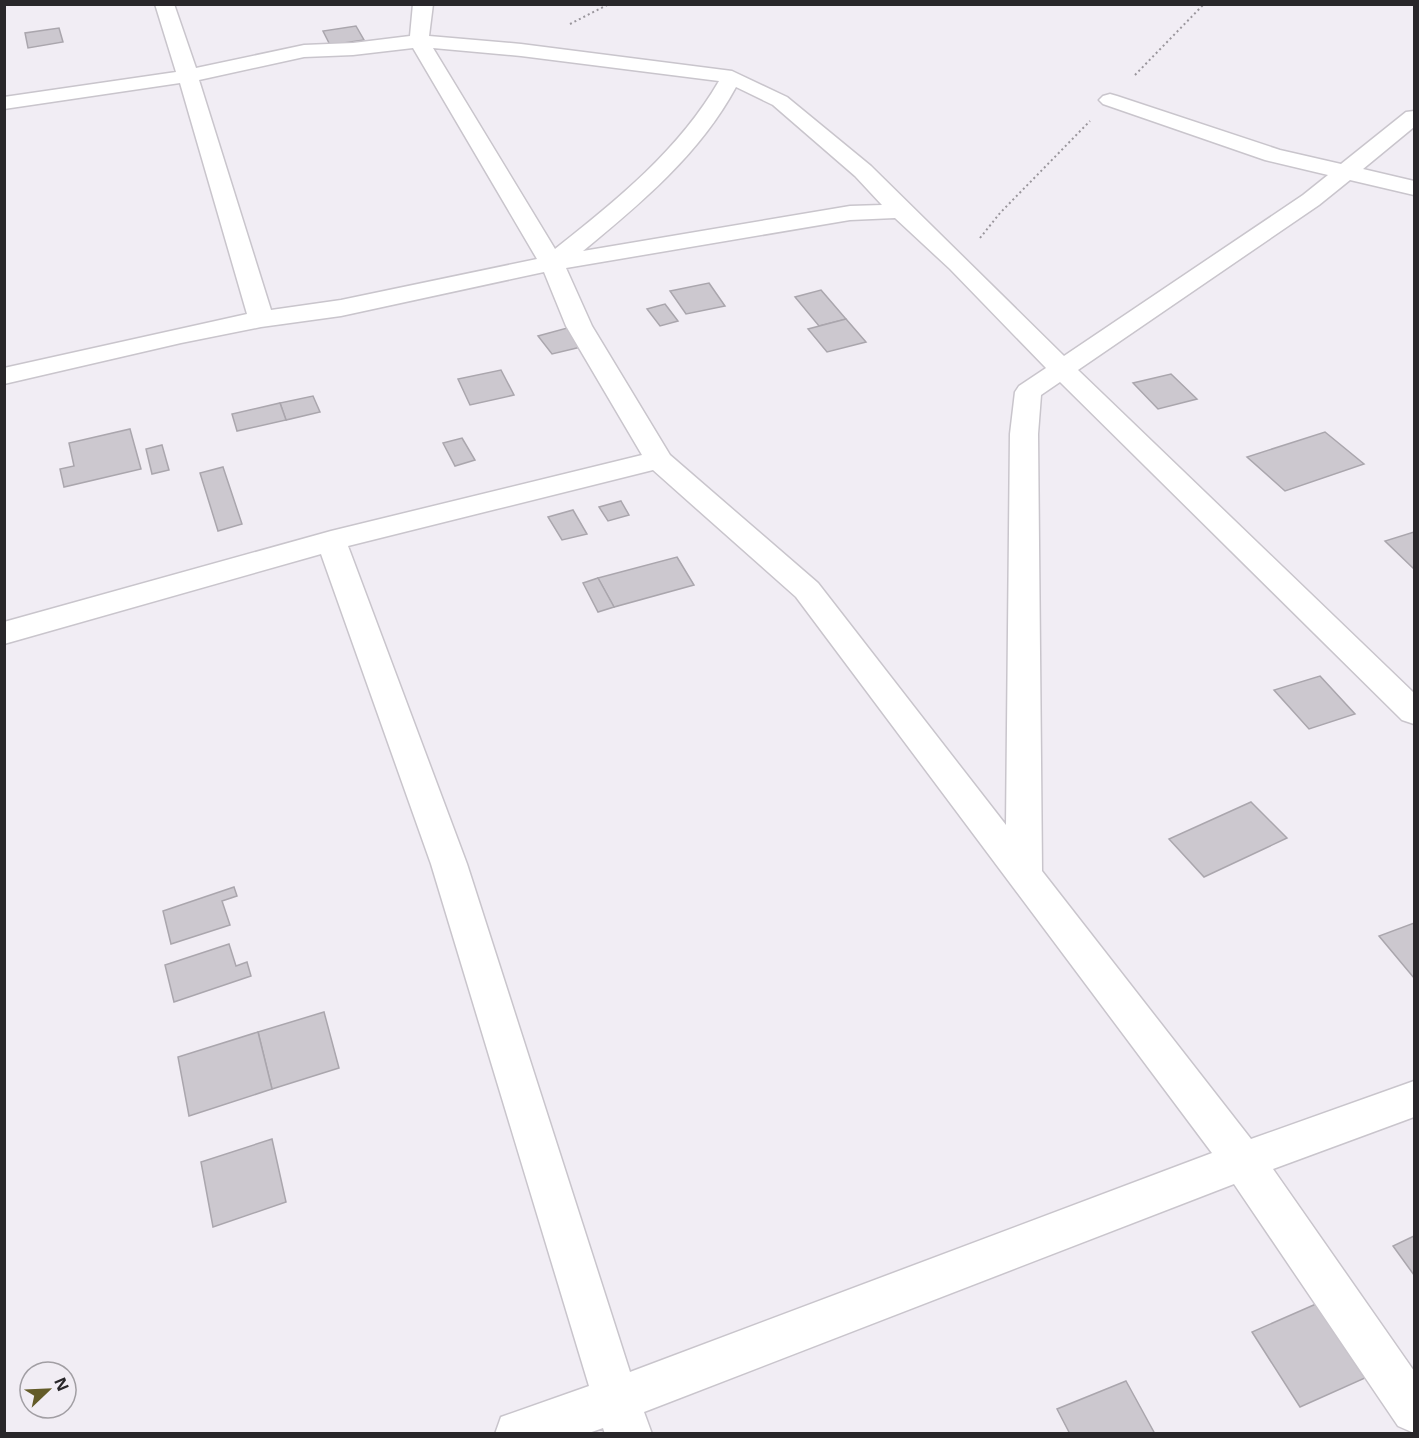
<svg xmlns="http://www.w3.org/2000/svg" width="1419" height="1438" viewBox="0 0 1419 1438" font-family="'Noto Sans',sans-serif">
  <style>
    .building { fill: #ccc8cf; stroke: #aaa6ad; stroke-width: 1.5 }
    .lines { fill: none; stroke-linecap: round; stroke-linejoin: round }
    .street-casing { stroke: #c9c5cc; stroke-width: 3 }
    .path { stroke: #9a969c; stroke-width: 2; stroke-dasharray: 2 3; stroke-linecap: butt }
    .street { fill: #fff; fill-rule: evenodd }
  </style>
  <rect width="100%" height="100%" fill="#f1edf4"/>
  <g class="building">
    <path d="M356,26l8,14 -34,5 -7,-14z"/>
    <path d="M59,28l4,14 -35,6 -3,-15z"/>
    <path d="M709,283l16,23 -39,8 -16,-23z"/>
    <path d="M821,290l25,29 -27,7 -24,-29z"/>
    <path d="M665,304l13,17 -18,5 -13,-17z"/>
    <path d="M846,319l20,23 -39,10 -19,-23z"/>
    <path d="M567,328l14,19 -29,7 -14,-18z"/>
    <path d="M501,370l13,25 -44,10 -12,-26z"/>
    <path d="M1171,374l26,25 -39,10 -25,-26z"/>
    <path d="M313,396l7,16 -34,8 -6,-17z"/>
    <path d="M280,403l6,17 -49,11 -5,-17z"/>
    <path d="M130,429l11,40 -77,18 -4,-18 14,-3 -5,-23z"/>
    <path d="M1325,432l39,32 -79,27 -38,-34z"/>
    <path d="M462,438l13,22 -20,6 -12,-23z"/>
    <path d="M162,445l7,25 -17,4 -6,-25z"/>
    <path d="M223,467l19,57 -24,7 -18,-58z"/>
    <path d="M621,501l8,14 -21,6 -9,-14z"/>
    <path d="M573,510l14,24 -25,6 -14,-23z"/>
    <path d="M1414,532v37l-29,-28z"/>
    <path d="M677,557l17,28 -80,22 -16,-29z"/>
    <path d="M598,578l16,29 -16,5 -15,-29z"/>
    <path d="M1320,676l35,38 -46,15 -35,-39z"/>
    <path d="M1251,802l36,36 -83,39 -35,-38z"/>
    <path d="M234,887l3,9 -15,5 8,24 -59,19 -8,-33z"/>
    <path d="M1414,923v55l-35,-42z"/>
    <path d="M229,944l7,22 11,-4 4,14 -77,26 -9,-37z"/>
    <path d="M324,1012l15,56 -67,21 -14,-57z"/>
    <path d="M258,1032l14,57 -83,27 -11,-59z"/>
    <path d="M272,1139l14,63 -73,25 -12,-65z"/>
    <path d="M1414,1236v39l-21,-29z"/>
    <path d="M1316,1304l49,74 -65,29 -48,-75z"/>
    <path d="M1126,1381l29,53h-85l-13,-25z"/>
  </g>
  <g class="lines">
    <defs>
      <path id="street" d="M155,4h19l22,64 108,-23 49,-2 57,-7 3,-32h20l-4,32 92,8 211,27 55,26 84,69 193,190 239,-161 25,-20 -63,-15 -162,-56 -4,-4 4,-4 7,-2 7,2 163,54 61,14 65,-52 8,-1v16l-51,42 51,12v14l-64,-15 -31,25 -241,165 336,323v31l-12,-4 -342,-338 -19,13 -3,39 4,437 209,268 163,-58v36l-141,52 141,202v62l-16,-7 -164,-242 -590,228 8,22h-47l-2,-6 -17,6h-91l6,-17 88,-31 -158,-522 -110,-310 -317,90v-22l327,-91 311,-76 -76,-129 -22,-54 -203,44 -80,11 -80,16 -177,41v-16l243,-54 -67,-231 -176,26v-12l172,-25zM413,48l124,211 -196,41 -70,10 -72,-230 105,-23 49,-2zM433,48l88,8 198,25c-40,69 -102,119 -164,168zM736,87l37,18 82,71 27,29 -32,1 -267,45c57,-47 117,-97 153,-164zM895,218l55,51 96,99 -27,18 -4,6 -5,42 -4,391 -188,-242 -148,-128 -78,-129 -26,-58 284,-48zM653,470l143,127 416,556 -582,219 -163,-508 -119,-318z"/>
    </defs>
    <use href="#street" class="street-casing"/>
    <g class="path">
      <path d="M570,24l39,-20"/>
      <path d="M1135,75l69,-71"/>
      <path d="M980,238l20,-25 90,-92"/>
    </g>
    <use href="#street" class="street"/>
  </g>
  <rect width="1419" height="1438" fill="none" stroke="#29272a" stroke-width="12"/>
  <g transform="translate(48 1390) rotate(67)"><circle r="28" fill="#f1edf4" stroke="#a19ea3" stroke-width="1.5"/>
  <path d="M0-4.5L10 22L0 15L-10 22Z" fill="#635b28"/>
  <text y="-9" font-size="16" font-weight="bold" text-anchor="middle" fill="#29272a">N</text>
  </g>
</svg>
